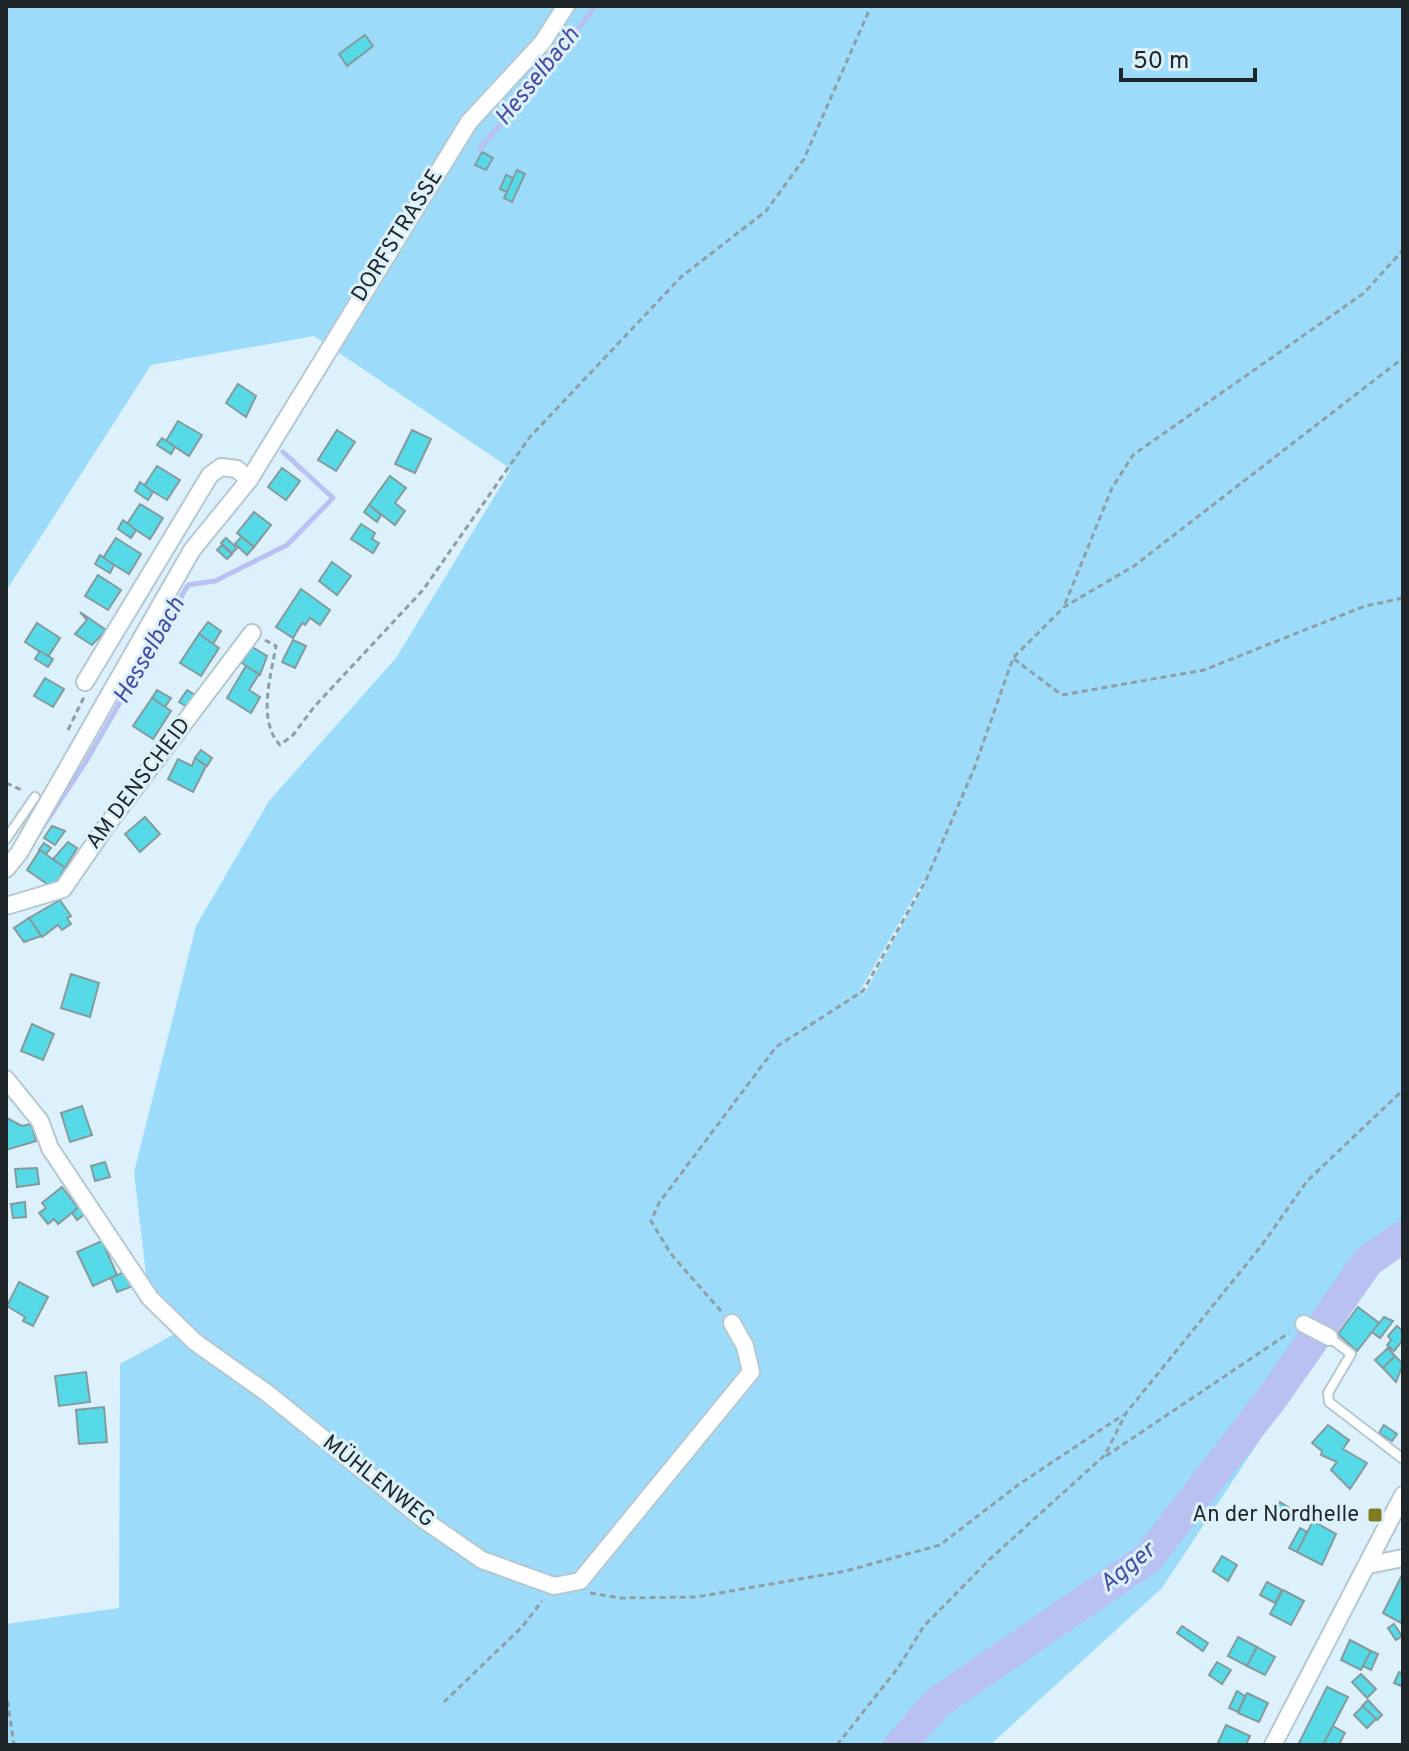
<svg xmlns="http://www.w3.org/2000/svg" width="1409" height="1751" viewBox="0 0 1409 1751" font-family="Overpass,sans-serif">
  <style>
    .green { fill: #9cdcfa; fill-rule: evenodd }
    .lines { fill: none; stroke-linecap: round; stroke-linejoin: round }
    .stream { stroke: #b9c1f2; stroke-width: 5 }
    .river { stroke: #b9c1f2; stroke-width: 32 }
    .building { fill: #57dae7; stroke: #849b9d; stroke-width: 2 }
    .service-casing { stroke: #b4c8d2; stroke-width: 12 }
    .minor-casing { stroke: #b4c8d2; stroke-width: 20 }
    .path { stroke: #8e9ea6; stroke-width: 3; stroke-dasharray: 6 4; stroke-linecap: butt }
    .service { stroke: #fff; stroke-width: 8 }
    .minor { stroke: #fff; stroke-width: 16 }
    .poi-dot { fill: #817b21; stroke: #dcf1fb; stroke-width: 3 }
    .labels { text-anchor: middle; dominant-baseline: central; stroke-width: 6; stroke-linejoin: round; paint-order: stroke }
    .street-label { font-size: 22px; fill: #1e262a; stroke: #dcf1fb }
    .poi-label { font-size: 22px; fill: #1e262a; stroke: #dcf1fb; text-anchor: end }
    .water-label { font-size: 24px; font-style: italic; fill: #474aa6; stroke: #dcf1fb }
  </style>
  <rect width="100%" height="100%" fill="#dcf1fb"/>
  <path class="green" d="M6,6h1397v1237l-33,30 -208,315 -172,157h-984v-121l113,-16 1,-244 58,-32 86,62 157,127 58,41 82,28 22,-9 172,-210 -3,-4 -174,212 -26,4 -69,-24 -58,-40 -157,-128 -71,-51 -49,-49 -14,-119 62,-246 73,-125 127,-143 115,-189 -197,-133 -163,29 -145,226zM923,881l2,2 -62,113 -2,-7z"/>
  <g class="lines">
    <g class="stream">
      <path d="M480,148l72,-83 43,-59"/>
      <path d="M39,833l46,-70 103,-178 27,-4 72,-36 46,-47 -50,-46"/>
    </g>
    <path class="river" d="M900,1745l38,-43 210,-144 124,-160 96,-137 35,-24"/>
  </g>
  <g class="building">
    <path d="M365,35l8,11 -26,20 -8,-12z"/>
    <path d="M482,152l11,6 -7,12 -11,-5z"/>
    <path d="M517,170l8,4 -13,28 -8,-4z"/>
    <path d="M506,175l7,3 -6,14 -7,-3z"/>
    <path d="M238,384l18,12 -10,21 -20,-14z"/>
    <path d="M178,421l24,14 -13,21 -23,-15z"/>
    <path d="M337,430l18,12 -19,29 -18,-11z"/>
    <path d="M412,430l19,9 -16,34 -20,-9z"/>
    <path d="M162,438l13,9 -4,7 -14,-9z"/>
    <path d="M157,466l23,14 -13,20 -23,-14z"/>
    <path d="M282,468l18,13 -14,19 -18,-13z"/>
    <path d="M390,476l16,12 -11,15 10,8 -10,14 -26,-20z"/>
    <path d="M140,482l13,10 -5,8 -13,-9z"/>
    <path d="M140,504l23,14 -13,21 -23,-15z"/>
    <path d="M369,505l12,10 -4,7 -13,-10z"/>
    <path d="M254,512l17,13 -17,22 -17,-14z"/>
    <path d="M123,520l13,10 -5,8 -13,-9z"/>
    <path d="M361,524l14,9 -3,6 7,4 -6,10 -22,-14z"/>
    <path d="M241,537l13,10 -7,8 -12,-11z"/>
    <path d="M116,538l25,16 -12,20 -26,-16z"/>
    <path d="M226,538l11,10 -5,5 -11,-10z"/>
    <path d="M222,545l10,9 -5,5 -10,-9z"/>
    <path d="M100,555l14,10 -4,8 -15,-9z"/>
    <path d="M332,562l19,14 -14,19 -18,-14z"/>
    <path d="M98,575l23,15 -13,20 -23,-14z"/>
    <path d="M301,589l29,21 -10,15 -10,-7 -5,7 -3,-2 -9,15 -17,-11z"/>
    <path d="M80,612l26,18 -14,15 -17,-11 12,-14z"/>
    <path d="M208,622l13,9 -8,13 -14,-10z"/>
    <path d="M37,623l23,15 -12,19 -23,-15z"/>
    <path d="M199,634l20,14 -18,28 -21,-13z"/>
    <path d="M293,640l13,6 -11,22 -13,-6z"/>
    <path d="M252,647l15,9 -7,19 -18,-12z"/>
    <path d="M40,651l13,8 -5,8 -13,-8z"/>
    <path d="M246,666l13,8 -10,16 11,7 -9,16 -24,-15z"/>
    <path d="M45,678l19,11 -11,18 -19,-11z"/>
    <path d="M157,690l14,8 -6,9 -13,-9z"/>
    <path d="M187,690l8,5 -8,12 -8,-5z"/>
    <path d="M152,698l19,13 -18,28 -20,-13z"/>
    <path d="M201,750l11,8 -5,8 -12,-8z"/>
    <path d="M195,758l11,8 -13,26 -25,-13 10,-20 14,7z"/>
    <path d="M145,817l15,17 -20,18 -15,-18z"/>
    <path d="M52,826l13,5 -10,14 -11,-7z"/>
    <path d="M68,842l9,6 -12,20 -12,-9z"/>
    <path d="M44,843l7,5 -5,6 -7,-4z"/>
    <path d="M40,850l25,18 -12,20 -26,-18z"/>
    <path d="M60,900l11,16 -4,2 4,6 -9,6 -4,-5 -16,12 -13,-19z"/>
    <path d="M29,918l12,18 -17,6 -10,-14z"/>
    <path d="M71,974l28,9 -9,34 -29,-9z"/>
    <path d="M32,1024l22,10 -11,26 -22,-9z"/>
    <path d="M82,1106l10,29 -22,7 -9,-29z"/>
    <path d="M7,1118l15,8 9,-2 5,17 -30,9z"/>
    <path d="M105,1162l5,15 -15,4 -4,-15z"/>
    <path d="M37,1168l2,16 -22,3 -2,-18z"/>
    <path d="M62,1187l16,21 -20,16 -4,-5 -6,5 -9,-11 7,-5 -4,-5z"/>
    <path d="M25,1202l1,15 -13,1 -2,-14z"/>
    <path d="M80,1206l6,7 -9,7 -5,-7z"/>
    <path d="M102,1241l15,34 -24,11 -16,-34z"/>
    <path d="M126,1271l7,15 -16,6 -6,-14z"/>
    <path d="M19,1282l29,15 -15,29 -10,-5 2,-4 -18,-11z"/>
    <path d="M1358,1307l21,16 -22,28 -19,-17z"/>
    <path d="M1384,1317l9,4 -13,17 -8,-6z"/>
    <path d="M1397,1326l6,5v9l-9,11 -7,-6 4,-5 -3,-4z"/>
    <path d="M1388,1348l7,8 -12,12 -8,-8z"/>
    <path d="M1395,1356l8,8 -7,18 -13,-14z"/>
    <path d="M86,1372l4,30 -31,4 -4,-30z"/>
    <path d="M104,1407l3,35 -28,2 -3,-34z"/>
    <path d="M1328,1425l21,15 -6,9 24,14 -17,26 -19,-19 6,-8 -16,-7 1,-4 -10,-8z"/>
    <path d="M1384,1425l13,9 -5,7 -13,-8z"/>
    <path d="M1280,1502l13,8 -5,9 -14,-7z"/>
    <path d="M1313,1521l23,13 -14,31 -25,-13z"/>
    <path d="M1300,1528l7,4 -10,20 -8,-4z"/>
    <path d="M1222,1556l15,9 -9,16 -15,-10z"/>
    <path d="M1403,1573v51l-20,-11z"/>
    <path d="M1267,1582l15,8 -7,13 -15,-8z"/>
    <path d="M1283,1590l21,11 -13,24 -21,-11z"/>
    <path d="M1394,1624l8,12 -6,4 -8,-12z"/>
    <path d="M1182,1626l26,17 -5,8 -26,-18z"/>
    <path d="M1238,1637l19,10 -10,19 -19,-10z"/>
    <path d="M1350,1640l21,11 -10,19 -20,-10z"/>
    <path d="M1257,1647l18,10 -10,18 -18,-9z"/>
    <path d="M1371,1651l7,3 -7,16 -8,-4z"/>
    <path d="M1217,1662l14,8 -9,14 -13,-9z"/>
    <path d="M1399,1672l4,1v14l-9,-4z"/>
    <path d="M1361,1674l15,15 -9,9 -15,-16z"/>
    <path d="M1327,1687l21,10 -25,48h-25z"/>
    <path d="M1237,1691l8,5 -7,16 -9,-4z"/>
    <path d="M1247,1693l21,10 -9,19 -21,-9z"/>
    <path d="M1368,1700l14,15 -5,5 -15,-14z"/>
    <path d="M1363,1706l13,13 -9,9 -13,-13z"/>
    <path d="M1226,1725l24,11 -4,9h-29z"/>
    <path d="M1333,1726l12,7 -6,12h-16z"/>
  </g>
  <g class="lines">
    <defs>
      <g id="service">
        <path d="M6,839l29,-42"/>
        <path d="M1329,1337l22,17 -23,39 1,9 74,57"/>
      </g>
      <g id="minor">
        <path d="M85,682l125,-207 11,-8 16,2 12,11"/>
        <path d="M6,869l13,-16 173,-303 57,-70 220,-358 73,-79 24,-37"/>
        <path d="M6,906l57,-17 44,-64 145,-192"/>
        <path d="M6,1079l34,42 10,27 100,150 45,44 72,51 157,127 58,40 72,26 26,-5 171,-209 -6,-26 -13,-23"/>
        <path d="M1304,1324l25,13"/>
        <path d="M1368,1565l35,-7"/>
        <path d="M1273,1745l130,-250"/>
      </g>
    </defs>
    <use href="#service" class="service-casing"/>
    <use href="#minor" class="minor-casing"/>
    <g class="path">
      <path d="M1065,604l47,-116 21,-33 231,-162 39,-43"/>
      <path d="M265,640l11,6c-5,29 -19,75 4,99l13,-10 21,-28 109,-117 106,-152 152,-161 85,-66 38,-52 67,-153"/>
      <path d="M1014,659l48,36 142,-25 161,-64 38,-8"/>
      <path d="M68,730l16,-33"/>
      <path d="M6,783l18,8"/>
      <path d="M721,1311l-50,-57 -20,-33 8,-18 117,-156 87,-56 63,-111 48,-111 39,-111 51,-51 70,-41 269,-208"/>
      <path d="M1106,1456l183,-123"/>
      <path d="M590,1593l30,5 76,-1 150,-26 94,-26 78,-60 105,-70"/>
      <path d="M6,1691l8,54"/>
      <path d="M444,1702l78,-75 20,-26"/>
      <path d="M837,1745l61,-77 26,-42 66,-67 115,-104 21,-42 136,-168 45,-64 96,-91"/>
    </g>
    <use href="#service" class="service"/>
    <use href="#minor" class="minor"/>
  </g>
  <rect class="poi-dot" x="1367" y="1507" width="16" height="16" rx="4"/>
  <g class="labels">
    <g class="street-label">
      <text transform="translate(398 236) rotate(-58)">DORFSTRASSE</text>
      <text transform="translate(139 784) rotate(-53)">AM DENSCHEID</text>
      <text transform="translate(378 1482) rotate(38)">MÜHLENWEG</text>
    </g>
    <g class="poi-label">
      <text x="1359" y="1515">An der Nordhelle</text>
    </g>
    <g class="water-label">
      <text transform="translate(538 77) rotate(-51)">Hesselbach</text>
      <text transform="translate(150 651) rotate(-60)">Hesselbach</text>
      <text transform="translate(1128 1568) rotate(-39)">Agger</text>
    </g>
  </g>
  <rect width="1409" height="1751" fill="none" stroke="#1e262a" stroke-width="16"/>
  <path d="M1121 68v12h134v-12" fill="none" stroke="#1e262a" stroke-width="4"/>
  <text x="1133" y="68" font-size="24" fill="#1e262a" stroke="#dcf1fb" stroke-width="6" paint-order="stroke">50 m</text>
</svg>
